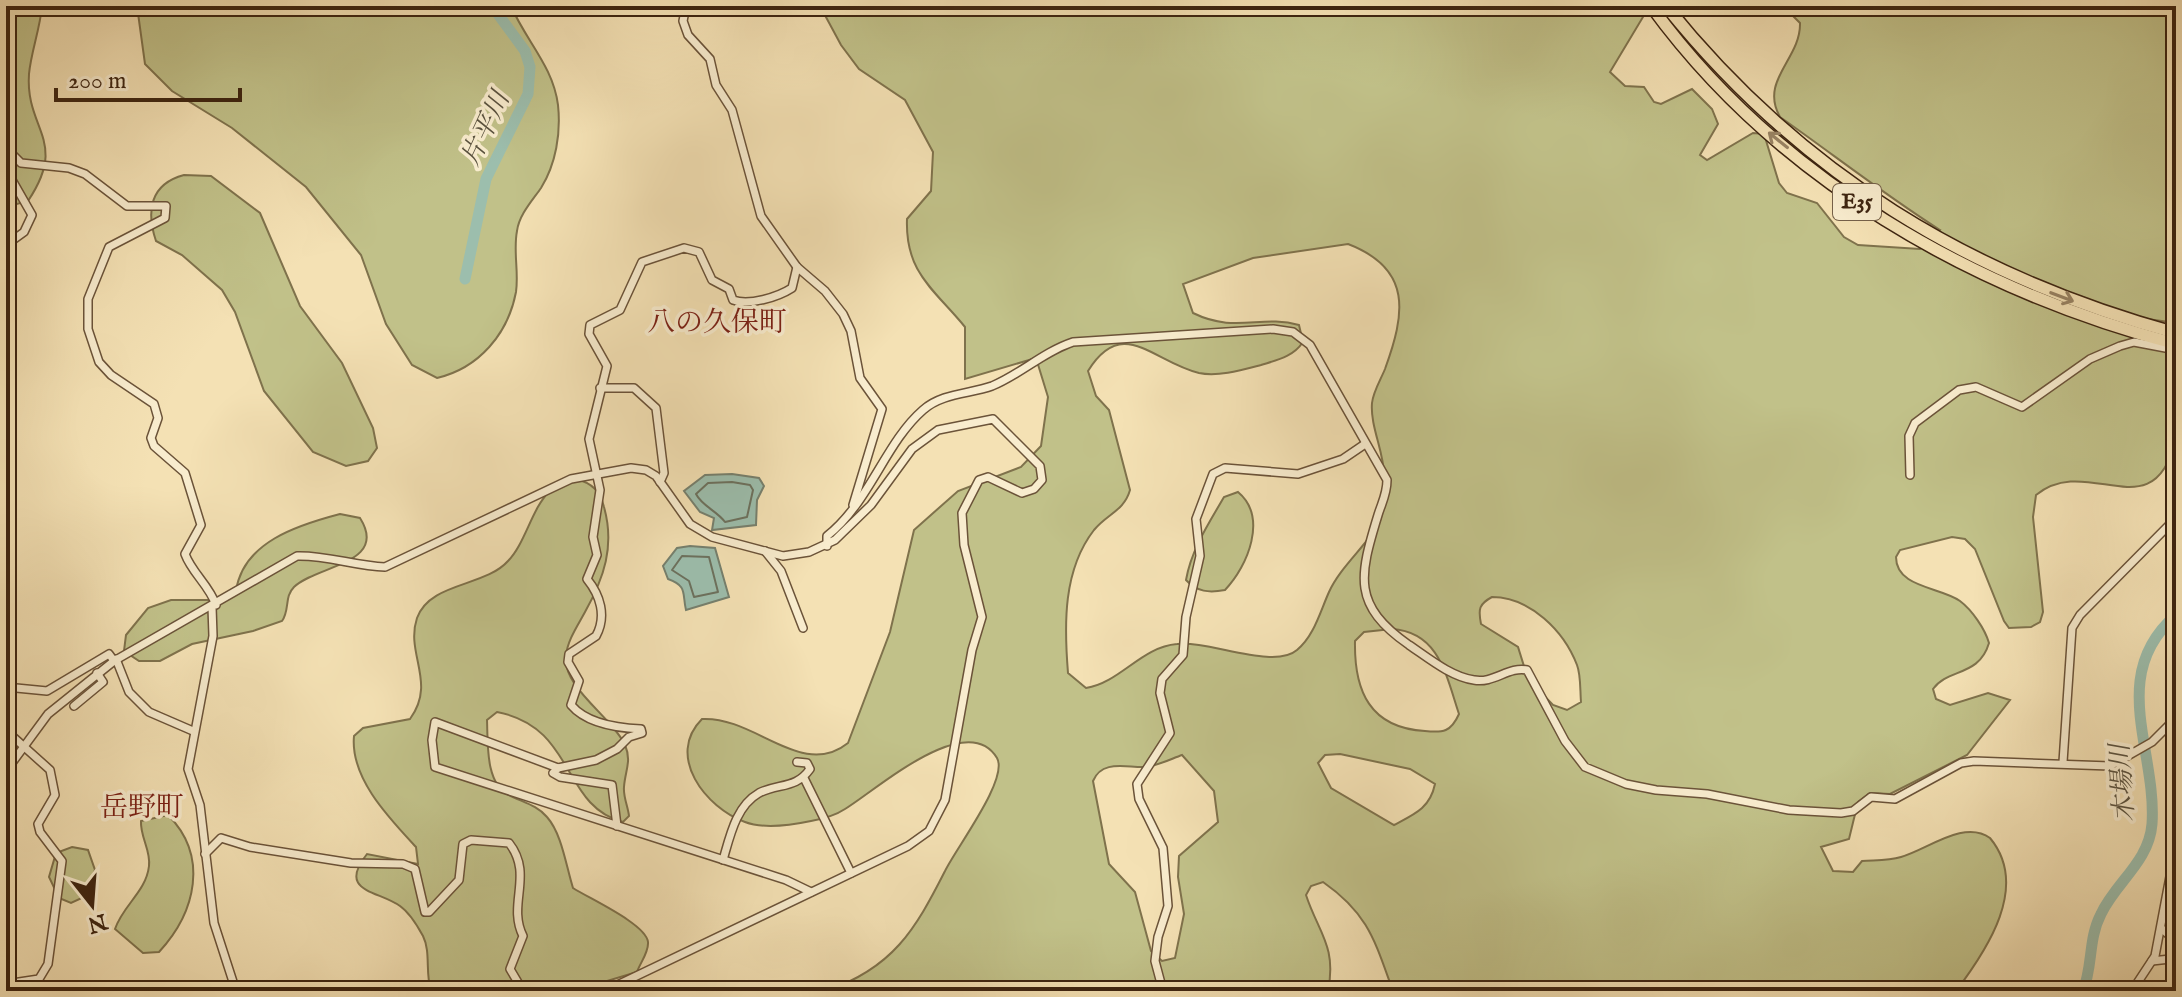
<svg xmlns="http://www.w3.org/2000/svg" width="2182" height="997" viewBox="0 0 2182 997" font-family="'IM FELL English','Noto Serif JP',serif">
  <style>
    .green { fill: #c1c189; stroke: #7f724c; stroke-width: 2; fill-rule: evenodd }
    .water { fill: #9cbead; stroke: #76806e; stroke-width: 2 }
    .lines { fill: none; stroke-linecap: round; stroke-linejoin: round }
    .shore { stroke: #6c715e; stroke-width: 2 }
    .river { stroke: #9cbead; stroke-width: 11 }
    .minor-casing { stroke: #6b5339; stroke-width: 10 }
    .highway-casing { stroke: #3d2410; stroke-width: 14 }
    .minor { stroke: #f8ecce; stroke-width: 7 }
    .highway { stroke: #f4e1b4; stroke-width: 11 }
    .oneway { stroke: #988262 }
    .labels { text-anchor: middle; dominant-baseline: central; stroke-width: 7; stroke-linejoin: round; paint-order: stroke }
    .shield { fill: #f8ecce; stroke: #756049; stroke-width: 2 }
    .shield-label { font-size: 22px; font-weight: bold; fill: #3d2410 }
    .water-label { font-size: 26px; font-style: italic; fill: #5a523f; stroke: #f8ecce }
    .quarter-label { font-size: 28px; fill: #7a1f14; stroke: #f8ecce }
  </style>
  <rect width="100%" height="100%" fill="#f4e1b4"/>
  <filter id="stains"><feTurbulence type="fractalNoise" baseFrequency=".0025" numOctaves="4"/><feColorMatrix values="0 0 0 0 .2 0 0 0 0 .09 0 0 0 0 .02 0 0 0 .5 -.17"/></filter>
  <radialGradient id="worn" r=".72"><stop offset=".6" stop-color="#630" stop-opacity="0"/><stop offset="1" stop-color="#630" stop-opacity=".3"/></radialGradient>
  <g class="green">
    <path d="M6,6h36c-2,23 -11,46 -13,68 -4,56 40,66 -1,127l-22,6z"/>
    <path d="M137,6h374c15,35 42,60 47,99 3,28 -2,59 -17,83 -9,13 -22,27 -24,43 -4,20 2,41 -1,61 -8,42 -37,76 -79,86l-25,-13 -26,-41 -25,-69 -55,-68 -74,-59 -60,-37 -27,-27z"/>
    <path d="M820,6h818l5,11 -33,55 15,14 19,1 10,15 7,2 31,-15 20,20 6,15 -18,31 7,5 46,-27 11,1 15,49 8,10 30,10 27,34 14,8 62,4 20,-19c-55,-35 -106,-75 -160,-113 -21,-37 21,-58 20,-94l-7,-7 -44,-10h427v235l-5,3 5,6v73l-28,-4 -11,25 39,8c0,27 6,61 0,87 -23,94 -87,13 -140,56l-3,22 10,95 -3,10 -9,5 -22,1 -5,-7 -29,-72 -10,-10 -13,-2 -52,13 -4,7c0,31 45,30 64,44 12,9 25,28 29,42 -10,34 -41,25 -56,46l3,10 14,6 38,-12 22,7 -43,55 -77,39 -20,-1 -12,9 -9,37 -28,8 12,24 20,1 9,-11c13,-1 26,0 39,-4 26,-7 63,-38 89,-19 40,48 -3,112 -34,153h-563c-18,-49 -24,-77 -70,-109l-12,4 -5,9c12,37 31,51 22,96h-502c67,-23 89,-61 119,-120 11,-23 64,-92 52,-113 -30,-50 -122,33 -152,51 -9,6 -23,10 -34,12 -19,4 -48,8 -66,1 -39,-14 -80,-66 -43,-103 53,-3 100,61 146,24l42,-111 24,-102 44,-39 63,-24 20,-21 7,-49 -12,-39 -71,21v-52c-31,-38 -60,-54 -58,-108l24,-28 2,-39 -28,-52 -46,-31 -18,-24zM1348,244c65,25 57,70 37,125 -4,10 -12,23 -13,34 -2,23 12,49 12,72 1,12 0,38 -5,48 -11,21 -39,44 -50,69 -9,20 -15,44 -32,58 -23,20 -89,-10 -120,-6 -36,3 -56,38 -91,44l-18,-15c-4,-49 -5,-103 26,-143 13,-16 30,-19 36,-40l-21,-80 -13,-14 -8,-25c35,-56 65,-9 111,2 19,4 43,-3 62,-8 16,-5 32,-8 42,-23l-4,-17c-38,-11 -63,9 -106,-12l-10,-29 70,-26zM1492,597c38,0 72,34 85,68 4,10 3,26 4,37l-14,8 -14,-5 -25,-26 -10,-32 -37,-23c-3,-15 -2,-20 11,-27zM1392,629c47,3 54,46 67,85 -8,18 -16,19 -34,17 -55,-3 -71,-40 -70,-90l9,-9zM1340,754l70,15 25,15c-5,24 -20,30 -41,41l-63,-37 -13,-25 7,-8zM1182,755l32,36 4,31 -39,34 -1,21 6,37 -9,44 -13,3 -11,-10 -16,-59 -26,-28 -16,-83c9,-22 34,-13 52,-14 12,-1 26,-8 37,-12z"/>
    <path d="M184,175l27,1 49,37 40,93 42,57 31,65 4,20 -9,13 -22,5 -33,-14 -49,-61 -29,-79 -13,-22 -40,-35 -26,-14c-10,-30 -6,-57 28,-66z"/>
    <path d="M576,479c16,4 24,12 28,28 11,39 0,71 -19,105 -7,13 -18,29 -19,44 -4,31 46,61 59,89 7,16 0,26 -1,42 -1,9 4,20 5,29l-6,6c-62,-16 -47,-95 -126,-110l-10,8c1,22 -2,64 22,75 13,7 28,10 38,22 15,17 19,49 26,71 17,11 73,36 75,54 1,10 -8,21 -11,30l-63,19h-143c-6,-18 0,-39 -8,-55 -6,-11 -13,-23 -23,-30 -23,-16 -63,-14 -33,-52l51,10 -2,-17c-27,-29 -66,-69 -62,-111l9,-8 47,-9c27,-37 -5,-65 7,-101 13,-36 68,-31 91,-57 17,-17 24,-53 41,-69 6,-5 20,-9 27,-13z"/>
    <path d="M1238,492c30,25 10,74 -13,98 -16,3 -28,2 -39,-10 5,-30 23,-57 38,-83z"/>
    <path d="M340,514l20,4c29,46 -43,47 -66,69 -10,10 -4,23 -12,34l-29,10 -61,13 -32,17h-21l-15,-10 2,-16 22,-27 23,-8h43l22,-9c7,-49 62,-66 104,-77z"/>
    <path d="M168,815c41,41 28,97 -9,137l-16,1 -28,-24c8,-24 31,-37 34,-63 2,-16 -9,-29 -8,-45z"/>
    <path d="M72,847l16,3 7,20 -11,27 -13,6 -12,-5 -10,-21 7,-24z"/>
  </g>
  <g class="water">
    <path d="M732,474l27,4 5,8 -7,14 -1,25 -44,5 2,-12 -14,-6 -16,-21 21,-16z"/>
    <path d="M690,546l25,2 14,49 -43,13c-4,-16 2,-24 -18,-31l-5,-13 14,-18z"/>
  </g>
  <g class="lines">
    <g class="shore">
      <path d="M732,482l18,3 3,5 -6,27 -22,5c-8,-11 -23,-16 -29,-28l12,-11z"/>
      <path d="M682,556l27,1 9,35 -24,5 -5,-16 -17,-11z"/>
    </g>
    <g class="river">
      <path d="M465,279l21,-100 42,-85 2,-27 -5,-16 -33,-45"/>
      <path d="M2083,991c10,-25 5,-52 18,-77 15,-32 48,-52 51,-90 5,-74 -45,-149 24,-209"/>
    </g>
    <defs>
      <g id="minor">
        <path d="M686,6l-3,15 5,14 22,24 6,26 16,25 29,106 36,51 28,24 18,23 8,17 9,47 22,31 -29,96"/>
        <path d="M6,148l15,15 48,5 16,6 42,32h39l-1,12 -56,29 -21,52v30l11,33 12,13 43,29 4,14 -7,20 3,8 31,27 16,52 -16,29c7,19 24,31 31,51"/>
        <path d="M6,245l18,-13 8,-17 -24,-42 5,-16"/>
        <path d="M797,267l-5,21c-14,9 -43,18 -59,12l-4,-11 -17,-9 -13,-28 -15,-4 -42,14 -22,48 -30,15 -1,9 18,32 -18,73 11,51 -7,47 4,18 -10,24c13,16 20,37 9,57l-27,18 -1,8 11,19 -8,24c16,19 46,23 70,24l1,4 -13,4 -12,12 -21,11 -38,8 -123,-46 -3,18 3,27 351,113 25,12"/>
        <path d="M600,388h34l22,20 8,65 -4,9"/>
        <path d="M1910,475l-1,-39 6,-13 44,-33 17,-3 46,20 68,-48 30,-13 14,-4 42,8"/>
        <path d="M827,546v-10c43,-34 58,-93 96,-126 19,-17 47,-16 69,-24 29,-12 51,-34 81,-44l200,-13 20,3 17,13 77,135c0,14 -5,22 -9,35 -19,62 -26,90 31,130 18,12 42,32 65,35 19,4 35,-14 53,-10l38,71 20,26 41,17 30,6 51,4 82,16 52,3 12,-2 18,-14 24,2 66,-36 13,-2 136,5 42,-24 24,-24"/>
        <path d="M765,551l16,20 22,57"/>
        <path d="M212,607l1,29 -25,133 12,36 14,118 22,68"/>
        <path d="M116,659l13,33 20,20 44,19"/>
        <path d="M6,687l41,4 62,-37 5,7"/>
        <path d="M6,692l5,43 39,35 5,25 -17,29 2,8 22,29 -14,103 -9,15 -33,5"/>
        <path d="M74,706l29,-24 -6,-9"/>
        <path d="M2063,762l9,-134 8,-13 96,-97"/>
        <path d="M558,768l-5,5 7,4 52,8 5,41"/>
        <path d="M6,771l42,-57 66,-53 183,-105c30,-1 58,10 88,11l186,-88 60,-11 15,2 10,6 34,48 22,13 71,19 26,-4 26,-12 36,-35 41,-56 26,-19 55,-11 47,47 2,14 -8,9 -12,4 -34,-16 -9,3 -17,33 2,32 18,72 -10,33 -27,150 -16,31 -21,15 -303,145"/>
        <path d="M804,778l47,95"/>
        <path d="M205,854l16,-16 29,9 101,16 52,1 12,5 10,43h4l30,-32 4,-36 8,-4 38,3c25,32 -2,61 14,93l-13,33 13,22"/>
        <path d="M723,860c7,-24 13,-54 36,-67 20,-10 37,-4 51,-24l-3,-6 -10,-1"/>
        <path d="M2162,929l14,12"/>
        <path d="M2152,961l18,-2 6,4"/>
        <path d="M1163,991l-8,-30 3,-24 10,-31 -5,-58 -24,-49 -2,-15 33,-51 -10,-40 2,-14 21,-24 3,-38 14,-61 -4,-37 17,-45 12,-6 73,6 45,-15 22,-15"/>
        <path d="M2132,991l23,-35 21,-111"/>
      </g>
      <g id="highway">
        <path d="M1651,6c126,173 321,284 525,338"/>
        <path d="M1666,6c135,168 303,270 510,327"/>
      </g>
    </defs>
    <use href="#minor" class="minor-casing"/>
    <use href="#highway" class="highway-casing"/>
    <use href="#minor" class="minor"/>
    <use href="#highway" class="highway"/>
  </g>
  <defs><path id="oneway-shaft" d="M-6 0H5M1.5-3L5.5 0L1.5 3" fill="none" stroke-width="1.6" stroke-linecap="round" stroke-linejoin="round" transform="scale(2)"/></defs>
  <g class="oneway">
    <use href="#oneway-shaft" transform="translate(1778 140) rotate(-141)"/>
    <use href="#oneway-shaft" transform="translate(2062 297) rotate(21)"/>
  </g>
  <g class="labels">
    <rect class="shield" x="1833" y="184" width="48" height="36" rx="6"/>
    <g class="shield-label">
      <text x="1857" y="202">E35</text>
    </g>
    <g class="water-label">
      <text transform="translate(486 129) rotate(-65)">片平川</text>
      <text transform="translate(2123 783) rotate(-94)">木場川</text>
    </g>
    <g class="quarter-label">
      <text x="717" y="323">八の久保町</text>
      <text x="142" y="808">岳野町</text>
    </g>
  </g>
  <rect width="2182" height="997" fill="none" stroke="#f4e1b4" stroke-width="32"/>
  <rect x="8" y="8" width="2166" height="981" fill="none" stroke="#3d2410" stroke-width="4"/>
  <rect x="16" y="16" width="2150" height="965" fill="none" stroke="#3d2410" stroke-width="2"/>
  <g transform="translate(92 905) rotate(163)" stroke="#f8ecce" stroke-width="6" paint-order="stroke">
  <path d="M0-6L14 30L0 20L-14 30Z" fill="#3d2410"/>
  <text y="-12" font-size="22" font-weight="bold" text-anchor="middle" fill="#3d2410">N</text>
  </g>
  <path d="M56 88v12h184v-12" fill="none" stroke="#3d2410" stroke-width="4"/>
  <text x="68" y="88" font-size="24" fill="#3d2410" stroke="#f8ecce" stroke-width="6" paint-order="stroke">200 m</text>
  <rect width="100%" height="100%" filter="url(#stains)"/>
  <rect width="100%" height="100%" fill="url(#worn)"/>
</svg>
